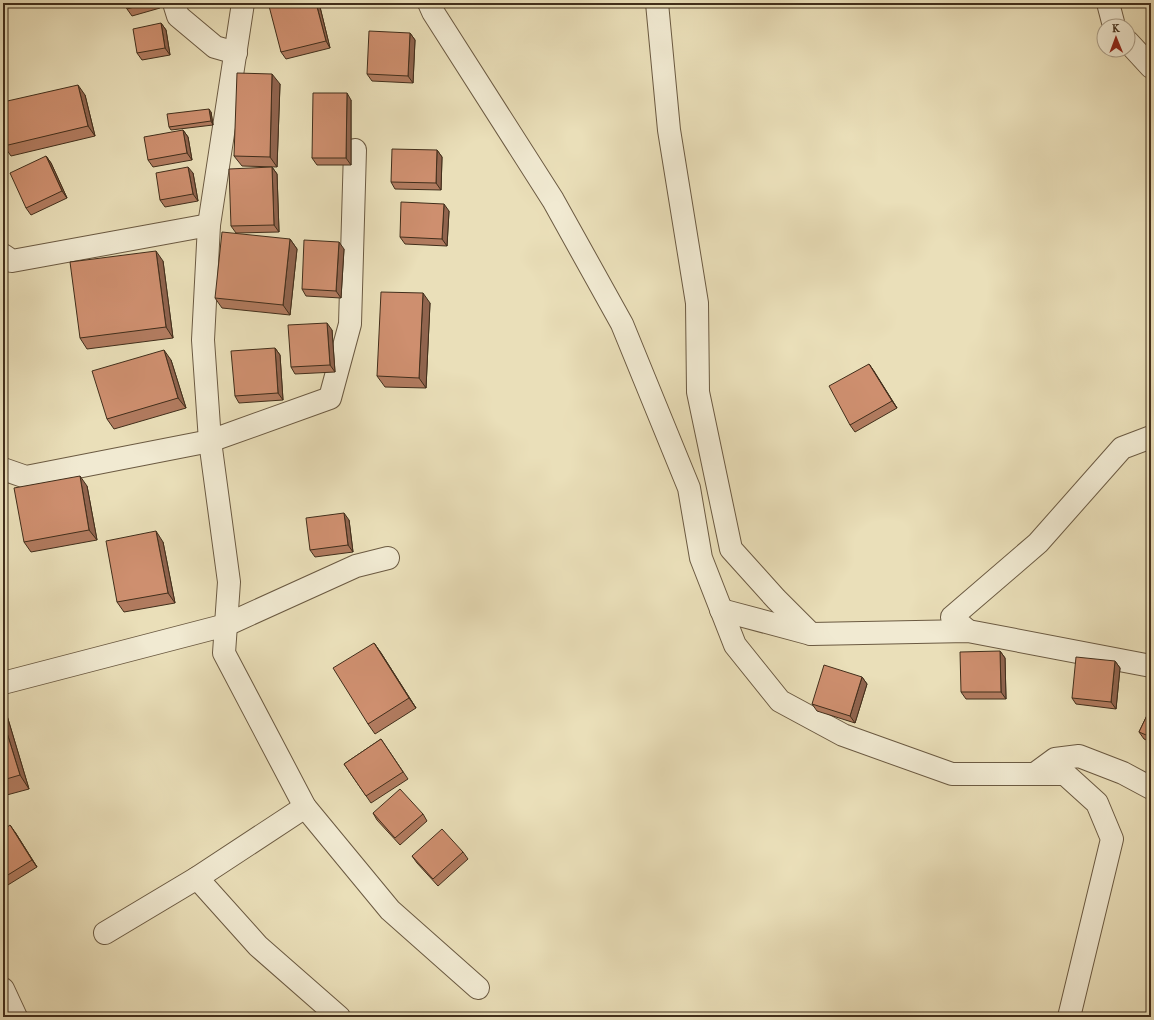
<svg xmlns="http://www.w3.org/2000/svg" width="1154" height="1020" viewBox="0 0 1154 1020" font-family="'IM FELL Great Primer',serif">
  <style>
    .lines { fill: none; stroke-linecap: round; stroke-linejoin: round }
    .minor-casing { stroke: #6b5a42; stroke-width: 24 }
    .minor { stroke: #f1ead2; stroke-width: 22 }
    .wall { fill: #b17b5f; stroke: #412e1b }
    .shaded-wall { fill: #90644e; stroke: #412e1b }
    .building { fill: #ce8f6f; stroke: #412e1b }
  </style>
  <rect width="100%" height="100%" fill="#eadfb9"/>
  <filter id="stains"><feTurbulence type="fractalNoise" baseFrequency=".005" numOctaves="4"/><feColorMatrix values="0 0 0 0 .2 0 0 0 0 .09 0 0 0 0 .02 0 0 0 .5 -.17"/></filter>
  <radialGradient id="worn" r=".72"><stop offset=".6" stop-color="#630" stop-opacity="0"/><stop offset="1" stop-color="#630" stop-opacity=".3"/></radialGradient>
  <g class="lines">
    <defs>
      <g id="minor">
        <path d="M174,3l4,13 37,31 21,6"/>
        <path d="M243,3l-34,222 -6,115 7,101 19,141 -5,71 81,154 85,103 88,78"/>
        <path d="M429,3l4,9 120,188 69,124 67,164 12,70 34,87 45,56 63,34 109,39h113l32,29 15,36 -43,178"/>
        <path d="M657,3l12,127 28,173 1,89 33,157 45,50 35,35"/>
        <path d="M1108,3l6,23"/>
        <path d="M1128,42l23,25"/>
        <path d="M3,255l9,6 197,-36"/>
        <path d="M3,469l23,8 184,-36 120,-43 20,-74 5,-174"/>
        <path d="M721,610l90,24 157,-3 183,35"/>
        <path d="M968,631l-16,-14 86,-74 84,-95 29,-11"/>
        <path d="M3,683l223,-58 130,-59 32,-8"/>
        <path d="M1036,773l19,-14 24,-3 44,17 28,15"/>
        <path d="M197,878l61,68 81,71"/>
        <path d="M105,933l92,-55 108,-71"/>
        <path d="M3,989l13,28"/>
      </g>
    </defs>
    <use href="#minor" class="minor-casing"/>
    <use href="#minor" class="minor"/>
  </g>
  <g class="wall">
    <path d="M125,3h34l1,5 -28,8 -5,-7z"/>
    <path d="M283,3h36l11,45 -44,11 -5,-7z"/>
    <path d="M161,23l5,7 4,25 -28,5 -5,-7z"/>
    <path d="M410,33l5,7 -2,43 -41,-2 -5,-7z"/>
    <path d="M280,84l-3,83 -35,-1 -8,-10z"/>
    <path d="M85,95l10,41 -84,20 -7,-10z"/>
    <path d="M351,100v65h-34l-5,-7z"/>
    <path d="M211,112l2,13 -42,5 -2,-3z"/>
    <path d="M183,130l5,7 4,23 -39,7 -5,-7z"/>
    <path d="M437,150l5,7 -1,33 -46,-1 -4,-7z"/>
    <path d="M46,156l5,7 16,35 -36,17 -5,-7z"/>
    <path d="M272,167l5,7 2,58 -43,1 -5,-7z"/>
    <path d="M193,173l5,28 -33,6 -5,-7z"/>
    <path d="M449,211l-2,35 -42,-2 -5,-7z"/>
    <path d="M290,239l7,10 -7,66 -68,-7 -7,-10z"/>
    <path d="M344,249l-3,49 -35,-2 -4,-7z"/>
    <path d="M163,261l10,77 -86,11 -7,-11z"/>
    <path d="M430,303l-4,85 -41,-1 -8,-11z"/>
    <path d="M332,330l3,42 -40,2 -4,-7z"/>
    <path d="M275,348l5,7 3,45 -44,3 -4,-7z"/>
    <path d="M171,360l15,48 -72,21 -7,-10z"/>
    <path d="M869,364l28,44 -42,24 -5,-7z"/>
    <path d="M87,486l10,54 -66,12 -7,-10z"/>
    <path d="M349,520l4,32 -38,5 -5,-7z"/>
    <path d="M163,542l12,61 -51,9 -7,-10z"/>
    <path d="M374,643l7,10 35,55 -41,26 -7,-10z"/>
    <path d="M1000,651l5,7 1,41h-40l-5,-7z"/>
    <path d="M1115,661l5,7 -4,41 -40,-5 -4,-6z"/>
    <path d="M862,677l5,7 -12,39 -38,-12 -5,-7z"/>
    <path d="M3,706l2,3 24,80 -26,7z"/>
    <path d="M1151,707v35l-7,-3 -5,-7z"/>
    <path d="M381,739l27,40 -37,24 -27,-39z"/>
    <path d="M373,813l50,1 4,7 -27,24 -23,-25z"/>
    <path d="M3,830l12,2 22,35 -34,21z"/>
    <path d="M463,852l5,7 -30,27 -21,-23 -5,-7z"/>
  </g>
  <g class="shaded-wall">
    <path d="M157,3h2l1,5z"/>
    <path d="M316,3h3l11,45 -4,-7z"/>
    <path d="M161,23l5,7 4,25 -5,-7z"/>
    <path d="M410,33l5,7 -2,43 -5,-7z"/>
    <path d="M272,74l8,10 -3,83 -7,-10z"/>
    <path d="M78,85l7,10 10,41 -7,-10z"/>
    <path d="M347,93l4,7v65l-5,-7z"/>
    <path d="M209,109l2,3 2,13 -2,-4z"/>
    <path d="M183,130l5,7 4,23 -5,-7z"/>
    <path d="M437,150l5,7 -1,33 -5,-7z"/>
    <path d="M46,156l5,7 16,35 -5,-7z"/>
    <path d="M188,167l5,6 5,28 -5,-7z"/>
    <path d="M272,167l5,7 2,58 -5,-7z"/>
    <path d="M444,204l5,7 -2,35 -5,-7z"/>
    <path d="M290,239l7,10 -7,66 -7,-10z"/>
    <path d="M339,242l5,7 -3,49 -5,-7z"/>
    <path d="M156,251l7,10 10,77 -7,-11z"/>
    <path d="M423,293l7,10 -4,85 -7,-10z"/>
    <path d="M327,323l5,7 3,42 -5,-7z"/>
    <path d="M275,348l5,7 3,45 -5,-7z"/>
    <path d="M164,350l7,10 15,48 -8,-10z"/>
    <path d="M869,364l5,7 23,37 -5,-7z"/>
    <path d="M80,476l7,10 10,54 -8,-10z"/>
    <path d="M344,513l5,7 4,32 -5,-7z"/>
    <path d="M156,531l7,11 12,61 -7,-10z"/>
    <path d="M374,643l7,10 35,55 -7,-10z"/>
    <path d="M1000,651l5,7 1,41 -5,-7z"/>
    <path d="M1115,661l5,7 -4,41 -5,-7z"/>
    <path d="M862,677l5,7 -12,39 -5,-7z"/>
    <path d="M3,706l2,3 24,80 -9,-14 -17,-55z"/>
    <path d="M10,825l5,7 22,35 -5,-7z"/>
  </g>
  <g class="building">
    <path d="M125,3h24l-22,6z"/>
    <path d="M283,3h33l10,38 -45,11 -12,-46z"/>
    <path d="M161,23l4,25 -28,5 -4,-24z"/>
    <path d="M369,31l41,2 -2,43 -41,-2z"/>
    <path d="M237,73l35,1 -2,83 -36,-1z"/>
    <path d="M78,85l10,41 -84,20 -1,-4v-40z"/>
    <path d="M313,93h34l-1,65h-34z"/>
    <path d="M209,109l2,12 -42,6 -2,-13z"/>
    <path d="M183,130l4,23 -39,7 -4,-23z"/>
    <path d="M392,149l45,1 -1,33 -45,-1z"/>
    <path d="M46,156l16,35 -36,17 -16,-35z"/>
    <path d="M188,167l5,27 -33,6 -4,-27z"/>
    <path d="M272,167l2,58 -43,1 -2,-57z"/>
    <path d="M401,202l43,2 -2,35 -42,-2z"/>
    <path d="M222,232l68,7 -7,66 -68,-7z"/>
    <path d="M304,240l35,2 -3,49 -34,-2z"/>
    <path d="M156,251l10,76 -86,11 -10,-76z"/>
    <path d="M381,292l42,1 -4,85 -42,-2z"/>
    <path d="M327,323l3,42 -39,2 -3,-42z"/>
    <path d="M275,348l3,45 -43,3 -4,-45z"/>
    <path d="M164,350l14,48 -71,21 -15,-48z"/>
    <path d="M869,364l23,37 -42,24 -21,-39z"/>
    <path d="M80,476l9,54 -65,12 -10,-54z"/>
    <path d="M344,513l4,32 -38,5 -4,-32z"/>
    <path d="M156,531l12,62 -51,9 -11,-61z"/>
    <path d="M374,643l35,55 -41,26 -35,-56z"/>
    <path d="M1000,651l1,41h-40l-1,-40z"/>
    <path d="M1076,657l39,4 -4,41 -39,-4z"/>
    <path d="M824,665l38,12 -12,39 -38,-12z"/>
    <path d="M1151,707v30l-12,-5z"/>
    <path d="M3,720l17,55 -17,5z"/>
    <path d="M381,739l22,33 -37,24 -22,-32z"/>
    <path d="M400,789l23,25 -28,24 -22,-25z"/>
    <path d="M10,825l22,35 -29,18v-48z"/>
    <path d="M442,829l21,23 -30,27 -21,-23z"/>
  </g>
  <rect width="1154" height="1020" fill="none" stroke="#eadfb9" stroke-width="16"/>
  <rect x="4" y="4" width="1146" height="1012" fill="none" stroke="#412e1b" stroke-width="2"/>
  <rect x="8" y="8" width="1138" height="1004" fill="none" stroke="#412e1b"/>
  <g transform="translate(1116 38) rotate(359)"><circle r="19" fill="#f1ead2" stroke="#ab9f89"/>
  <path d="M0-3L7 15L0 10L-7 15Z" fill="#8f2418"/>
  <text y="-6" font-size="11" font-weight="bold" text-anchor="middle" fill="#412e1b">K</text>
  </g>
  <rect width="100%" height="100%" filter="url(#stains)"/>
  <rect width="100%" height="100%" fill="url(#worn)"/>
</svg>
